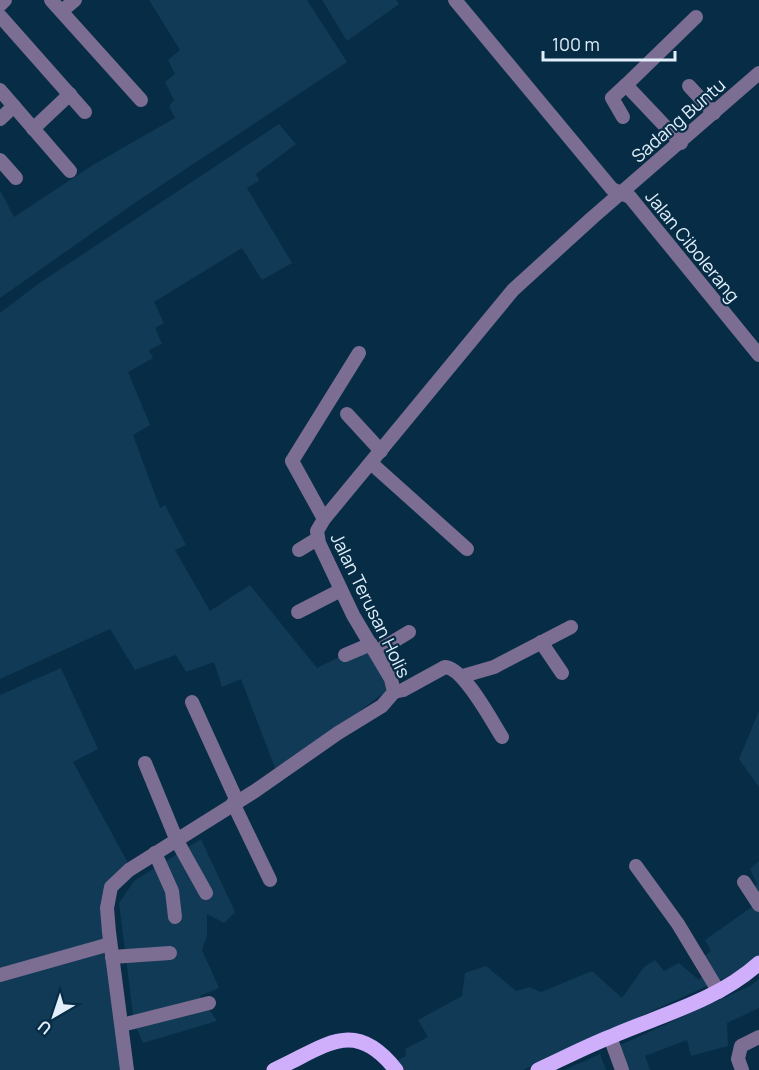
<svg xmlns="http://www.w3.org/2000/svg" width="759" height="1070" viewBox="0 0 759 1070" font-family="Manrope,sans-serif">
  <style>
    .built { fill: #103a55 }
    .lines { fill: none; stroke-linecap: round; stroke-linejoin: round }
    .minor { stroke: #7c6d92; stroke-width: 14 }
    .major { stroke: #cfaffc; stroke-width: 15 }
    .labels { text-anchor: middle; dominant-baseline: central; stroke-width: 4.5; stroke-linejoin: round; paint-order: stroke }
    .street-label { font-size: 18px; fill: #e2effa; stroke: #072d46 }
  </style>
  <rect width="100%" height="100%" fill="#072d46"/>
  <g class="built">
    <path d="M149,0h158l40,62 -208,138 -139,98v-108l14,27 79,-52 82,-47 -6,-12 5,-6 -9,-18 10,-8 -7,-14 12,-10z"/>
    <path d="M322,0h74l3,4 -52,37z"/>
    <path d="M279,124l17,20 -40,30 3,7 -12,7 45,75 -30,17 -20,-32 -88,54 10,21 -9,5 7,16 -13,6 4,8 -25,14 22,53 -17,10 27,73 5,-3 21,40 -11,5 35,61 40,-26 67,83 49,-24 23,40 -4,8 -108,81 -36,-94 -19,8 -8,-25 -28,10 -10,-17 -41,15 -25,-41 -110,50v-366l38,-29z"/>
    <path d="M61,668l37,81 -25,13 56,103 -22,20 18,185h-125v-375z"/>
    <path d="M759,711v76l-20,-28z"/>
    <path d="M201,839l34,73 -11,11 -17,-9v22l-5,14 17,38 -19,8 17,25 -74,22 -9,-21 -15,-119 15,-22z"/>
    <path d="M759,861v94l-17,15 -219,100h-119l-6,-10 8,-4 -1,-7 23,-12 -10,-17 44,-24 3,-23 21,-7 30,25 13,-4 12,5 51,-21 30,27 22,-31 11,-7 9,11 15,-8 20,17 6,-7 -6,-13 12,-9 -6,-11 51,-36 -5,-15 6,-5 -7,-15z"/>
    <path d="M759,979v29l-32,15 1,23 -37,10 -4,-16 -42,16 5,14h-23l-11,-23 134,-61z"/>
    <path d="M600,1054l6,16h-42z"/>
  </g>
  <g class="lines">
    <g class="minor">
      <path d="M51,0l90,100"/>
      <path d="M455,0l157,189 18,8 129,158"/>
      <path d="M0,5l5,-5"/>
      <path d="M62,11l13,-11"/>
      <path d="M0,16l85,96"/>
      <path d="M689,86l25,27"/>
      <path d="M0,90l70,81"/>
      <path d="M623,117l-11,-19 14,-13"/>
      <path d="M0,119l14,-13"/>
      <path d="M33,129l37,-35"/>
      <path d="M681,143l-55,-58 70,-68"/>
      <path d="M0,160l16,18"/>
      <path d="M347,414l34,37"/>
      <path d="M371,463l96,86"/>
      <path d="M324,519l-32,-58 67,-108"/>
      <path d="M299,550l18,-11"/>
      <path d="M298,612l43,-22"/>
      <path d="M541,642l21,31"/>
      <path d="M376,652l33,-20"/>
      <path d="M345,655l26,-11"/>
      <path d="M463,676l31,-9 77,-40"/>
      <path d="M394,692l9,-2 42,-23c19,1 46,53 57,70"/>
      <path d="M192,702l45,99"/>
      <path d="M145,763l32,78 29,52"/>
      <path d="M233,803l37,77"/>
      <path d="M155,853l17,38 3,26"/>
      <path d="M636,866l42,58 41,68"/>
      <path d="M744,882l15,23"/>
      <path d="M112,957l58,-4"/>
      <path d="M0,975l110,-31"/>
      <path d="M122,1025l87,-22"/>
      <path d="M610,1037l12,33"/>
      <path d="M127,1070l-18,-138 -2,-24 4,-21 18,-17 126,-79 83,-58 44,-27 12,-14 -3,-13 -38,-64 -34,-72 -2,-12 7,-12 189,-229 79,-72 167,-145"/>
      <path d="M742,1070l-4,-11 3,-13 18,-9"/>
    </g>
    <g class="major">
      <path d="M274,1070c51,-23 80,-54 122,0"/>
      <path d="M538,1070c24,-11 47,-23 72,-33 50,-22 107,-36 149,-74"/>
    </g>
  </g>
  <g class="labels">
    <g class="street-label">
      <text transform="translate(678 120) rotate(-41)">Sadang Buntu</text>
      <text transform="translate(693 246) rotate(51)">Jalan Cibolerang</text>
      <text transform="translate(371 605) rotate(64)">Jalan Terusan Holis</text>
    </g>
  </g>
  <g transform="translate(54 1016) rotate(219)" stroke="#072d46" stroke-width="4.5" paint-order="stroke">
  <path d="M0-4.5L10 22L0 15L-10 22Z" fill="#e2effa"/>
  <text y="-9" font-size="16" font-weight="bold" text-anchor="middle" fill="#e2effa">U</text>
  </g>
  <path d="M543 51v9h132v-9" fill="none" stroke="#e2effa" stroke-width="3"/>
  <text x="552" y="51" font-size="18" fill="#e2effa" stroke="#072d46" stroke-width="4.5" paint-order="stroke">100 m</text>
</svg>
